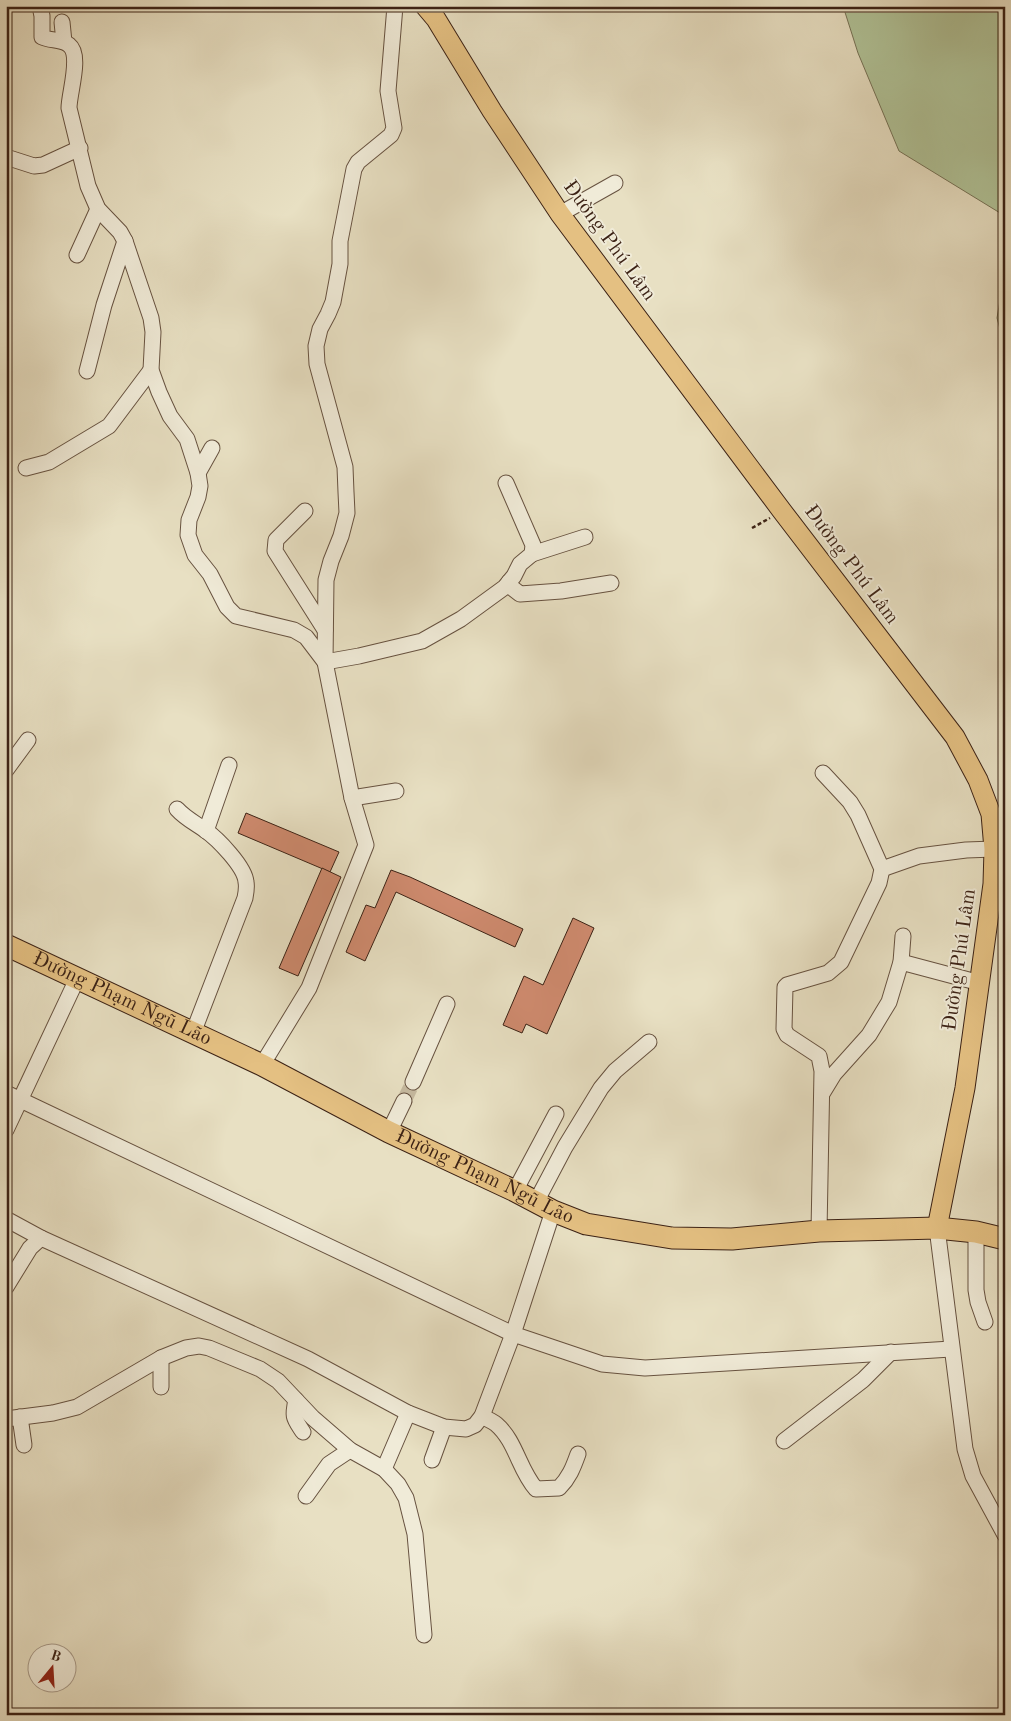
<svg xmlns="http://www.w3.org/2000/svg" width="1011" height="1721" viewBox="0 0 1011 1721" font-family="'Old Standard TT',serif">
  <style>
    .green { fill: #b1c398; stroke: #767256 }
    .building { fill: #ce8a6e; stroke: #3c2215 }
    .lines { fill: none; stroke-linecap: round; stroke-linejoin: round }
    .minor-tunnel { stroke: #c6baa0; stroke-width: 15; stroke-dasharray: 15 8; stroke-linecap: butt }
    .minor-casing { stroke: #675240; stroke-width: 17 }
    .major-casing { stroke: #3c2215; stroke-width: 21 }
    .highway-casing { stroke: #3c2215; stroke-width: 23 }
    .path { stroke: #3c2215; stroke-width: 2.5; stroke-dasharray: 4 2.5; stroke-linecap: butt }
    .minor { stroke: #f0ebd8; stroke-width: 15 }
    .major { stroke: #e4c082; stroke-width: 19 }
    .highway { stroke: #e4c082; stroke-width: 21 }
    .labels { text-anchor: middle; dominant-baseline: central; stroke-width: 4; stroke-linejoin: round; paint-order: stroke }
    .street-label { font-size: 20px; fill: #3c2215; stroke: #f0ebd8 }
  </style>
  <rect width="100%" height="100%" fill="#e8e0c3"/>
  <filter id="stains"><feTurbulence type="fractalNoise" baseFrequency=".004" numOctaves="4"/><feColorMatrix values="0 0 0 0 .2 0 0 0 0 .09 0 0 0 0 .02 0 0 0 .5 -.17"/></filter>
  <radialGradient id="worn" r=".72"><stop offset=".6" stop-color="#630" stop-opacity="0"/><stop offset="1" stop-color="#630" stop-opacity=".3"/></radialGradient>
  <g class="green">
    <path d="M843,6h162v210l-106,-65 -41,-98z"/>
    <path d="M1005,270v78l-8,-30z"/>
  </g>
  <g class="building">
    <path d="M246,813l93,39 -9,20 -92,-39z"/>
    <path d="M322,868l19,9 -43,99 -19,-8z"/>
    <path d="M391,870l19,7 113,52 -8,18 -119,-55 -31,69 -19,-9 20,-47 9,3z"/>
    <path d="M573,918l21,10 -47,106 -21,-10 -4,9 -19,-8 21,-49 19,9z"/>
  </g>
  <g class="lines">
    <path class="minor-tunnel" d="M404,1101l9,-19"/>
    <defs>
      <g id="minor">
        <path d="M40,6l2,10v21c8,4 20,2 27,8 13,10 0,48 0,63l19,78 10,23 22,23 5,9 26,77 2,14 -2,38 8,22 11,24 17,23 11,34 2,13 -2,11 -9,23 -1,15 7,20 15,19 17,33 9,9 58,14 12,7 19,25 34,-6 63,-15 39,-22 44,-32 9,-11 6,-12 12,-10 1,-9 -27,-62"/>
        <path d="M62,22l2,20"/>
        <path d="M6,157l28,9 9,-1 37,-17"/>
        <path d="M560,214l55,-31"/>
        <path d="M77,255l21,-46"/>
        <path d="M87,371l17,-66 21,-64"/>
        <path d="M26,468l23,-6 60,-36 42,-56"/>
        <path d="M198,473l14,-25"/>
        <path d="M305,511l-29,29 -1,11 50,79"/>
        <path d="M532,554l53,-17"/>
        <path d="M509,582l2,5 9,7 41,-3 50,-8"/>
        <path d="M6,770l22,-30"/>
        <path d="M352,798l44,-7"/>
        <path d="M177,809c8,9 18,14 28,21 13,9 40,37 41,52 1,5 0,11 -1,16l-52,135"/>
        <path d="M206,831l23,-66"/>
        <path d="M882,869l37,-13 47,-6 28,-1"/>
        <path d="M901,962l79,21"/>
        <path d="M262,1065l47,-77 57,-143 -14,-47 -27,-136 1,-82 5,-19 10,-25 6,-23 -1,-21 -1,-25 -28,-103 -1,-18 4,-17 8,-15 5,-12 7,-38v-23l14,-72 4,-7 33,-27 3,-7 -6,-37 7,-85"/>
        <path d="M413,1082l34,-78"/>
        <path d="M823,1092l11,-18 35,-39 20,-33 12,-40 2,-26"/>
        <path d="M6,1093l507,241 89,30 43,4 306,-19"/>
        <path d="M6,1130l71,-151"/>
        <path d="M389,1132l15,-31"/>
        <path d="M515,1191l41,-77"/>
        <path d="M536,1202l29,-55 36,-59 14,-17 34,-29"/>
        <path d="M6,1219l35,19 267,121 100,54 36,14 22,2 9,-4 7,-9 31,-82 40,-123"/>
        <path d="M937,1228l28,221 8,27 32,59"/>
        <path d="M819,1231l3,-160 -3,-15 -32,-21 -3,-6 1,-42 2,-2 41,-12 13,-11 38,-79 3,-14 -24,-54 -8,-13 -27,-29"/>
        <path d="M976,1232v58l2,12 7,20"/>
        <path d="M6,1287l24,-39 11,-10"/>
        <path d="M161,1358v29"/>
        <path d="M296,1400c-4,18 -2,18 7,32"/>
        <path d="M482,1416c5,3 10,5 14,8 20,17 23,46 40,65l23,-1c10,-10 14,-20 19,-34"/>
        <path d="M20,1417l4,28"/>
        <path d="M6,1419l47,-6 24,-6 84,-49 25,-10 13,-2 10,2 51,21 18,12 35,37 37,32 34,19 14,15 8,14 9,36 9,101"/>
        <path d="M784,1441l79,-61 28,-28"/>
        <path d="M432,1460l12,-33"/>
        <path d="M384,1469l24,-56"/>
        <path d="M306,1496l23,-32 21,-14"/>
      </g>
      <path id="major" d="M425,6l11,13 56,92 68,103 222,297 173,226 23,43 13,34 3,35 -1,35 -28,204 -28,140"/>
      <g id="highway">
        <path id="s1" d="M6,945l256,120 127,67 126,59 38,20 33,13 86,14 60,1 87,-8 118,-3 39,4 29,7"/>
      </g>
    </defs>
    <use href="#minor" class="minor-casing"/>
    <use href="#major" class="major-casing"/>
    <use href="#highway" class="highway-casing"/>
    <g class="path">
      <path d="M814,527l9,-7"/>
      <path d="M752,528l18,-10"/>
    </g>
    <use href="#minor" class="minor"/>
    <use href="#major" class="major"/>
    <use href="#highway" class="highway"/>
  </g>
  <g class="labels">
    <g class="street-label">
      <text transform="translate(609 241) rotate(54)">Đường Phú Lâm</text>
      <text transform="translate(851 565) rotate(53)">Đường Phú Lâm</text>
      <text transform="translate(960 960) rotate(-82)">Đường Phú Lâm</text>
      <text stroke="none"><textPath href="#s1" startOffset="128">Đường Phạm Ngũ Lão</textPath></text>
      <text stroke="none"><textPath href="#s1" startOffset="532">Đường Phạm Ngũ Lão</textPath></text>
    </g>
  </g>
  <rect width="1011" height="1721" fill="none" stroke="#e8e0c3" stroke-width="25"/>
  <rect x="8" y="8" width="996" height="1706" fill="none" stroke="#3c2215" stroke-width="2.5"/>
  <rect x="12" y="12" width="986" height="1696" fill="none" stroke="#3c2215"/>
  <g transform="translate(52 1668) rotate(18)"><circle r="24" fill="#f0ebd8" stroke="#a89b8a"/>
  <path d="M0-4L9 19L0 12L-9 19Z" fill="#8f2418"/>
  <text y="-8" font-size="14" font-weight="bold" text-anchor="middle" fill="#3c2215">B</text>
  </g>
  <rect width="100%" height="100%" filter="url(#stains)"/>
  <rect width="100%" height="100%" fill="url(#worn)"/>
</svg>
